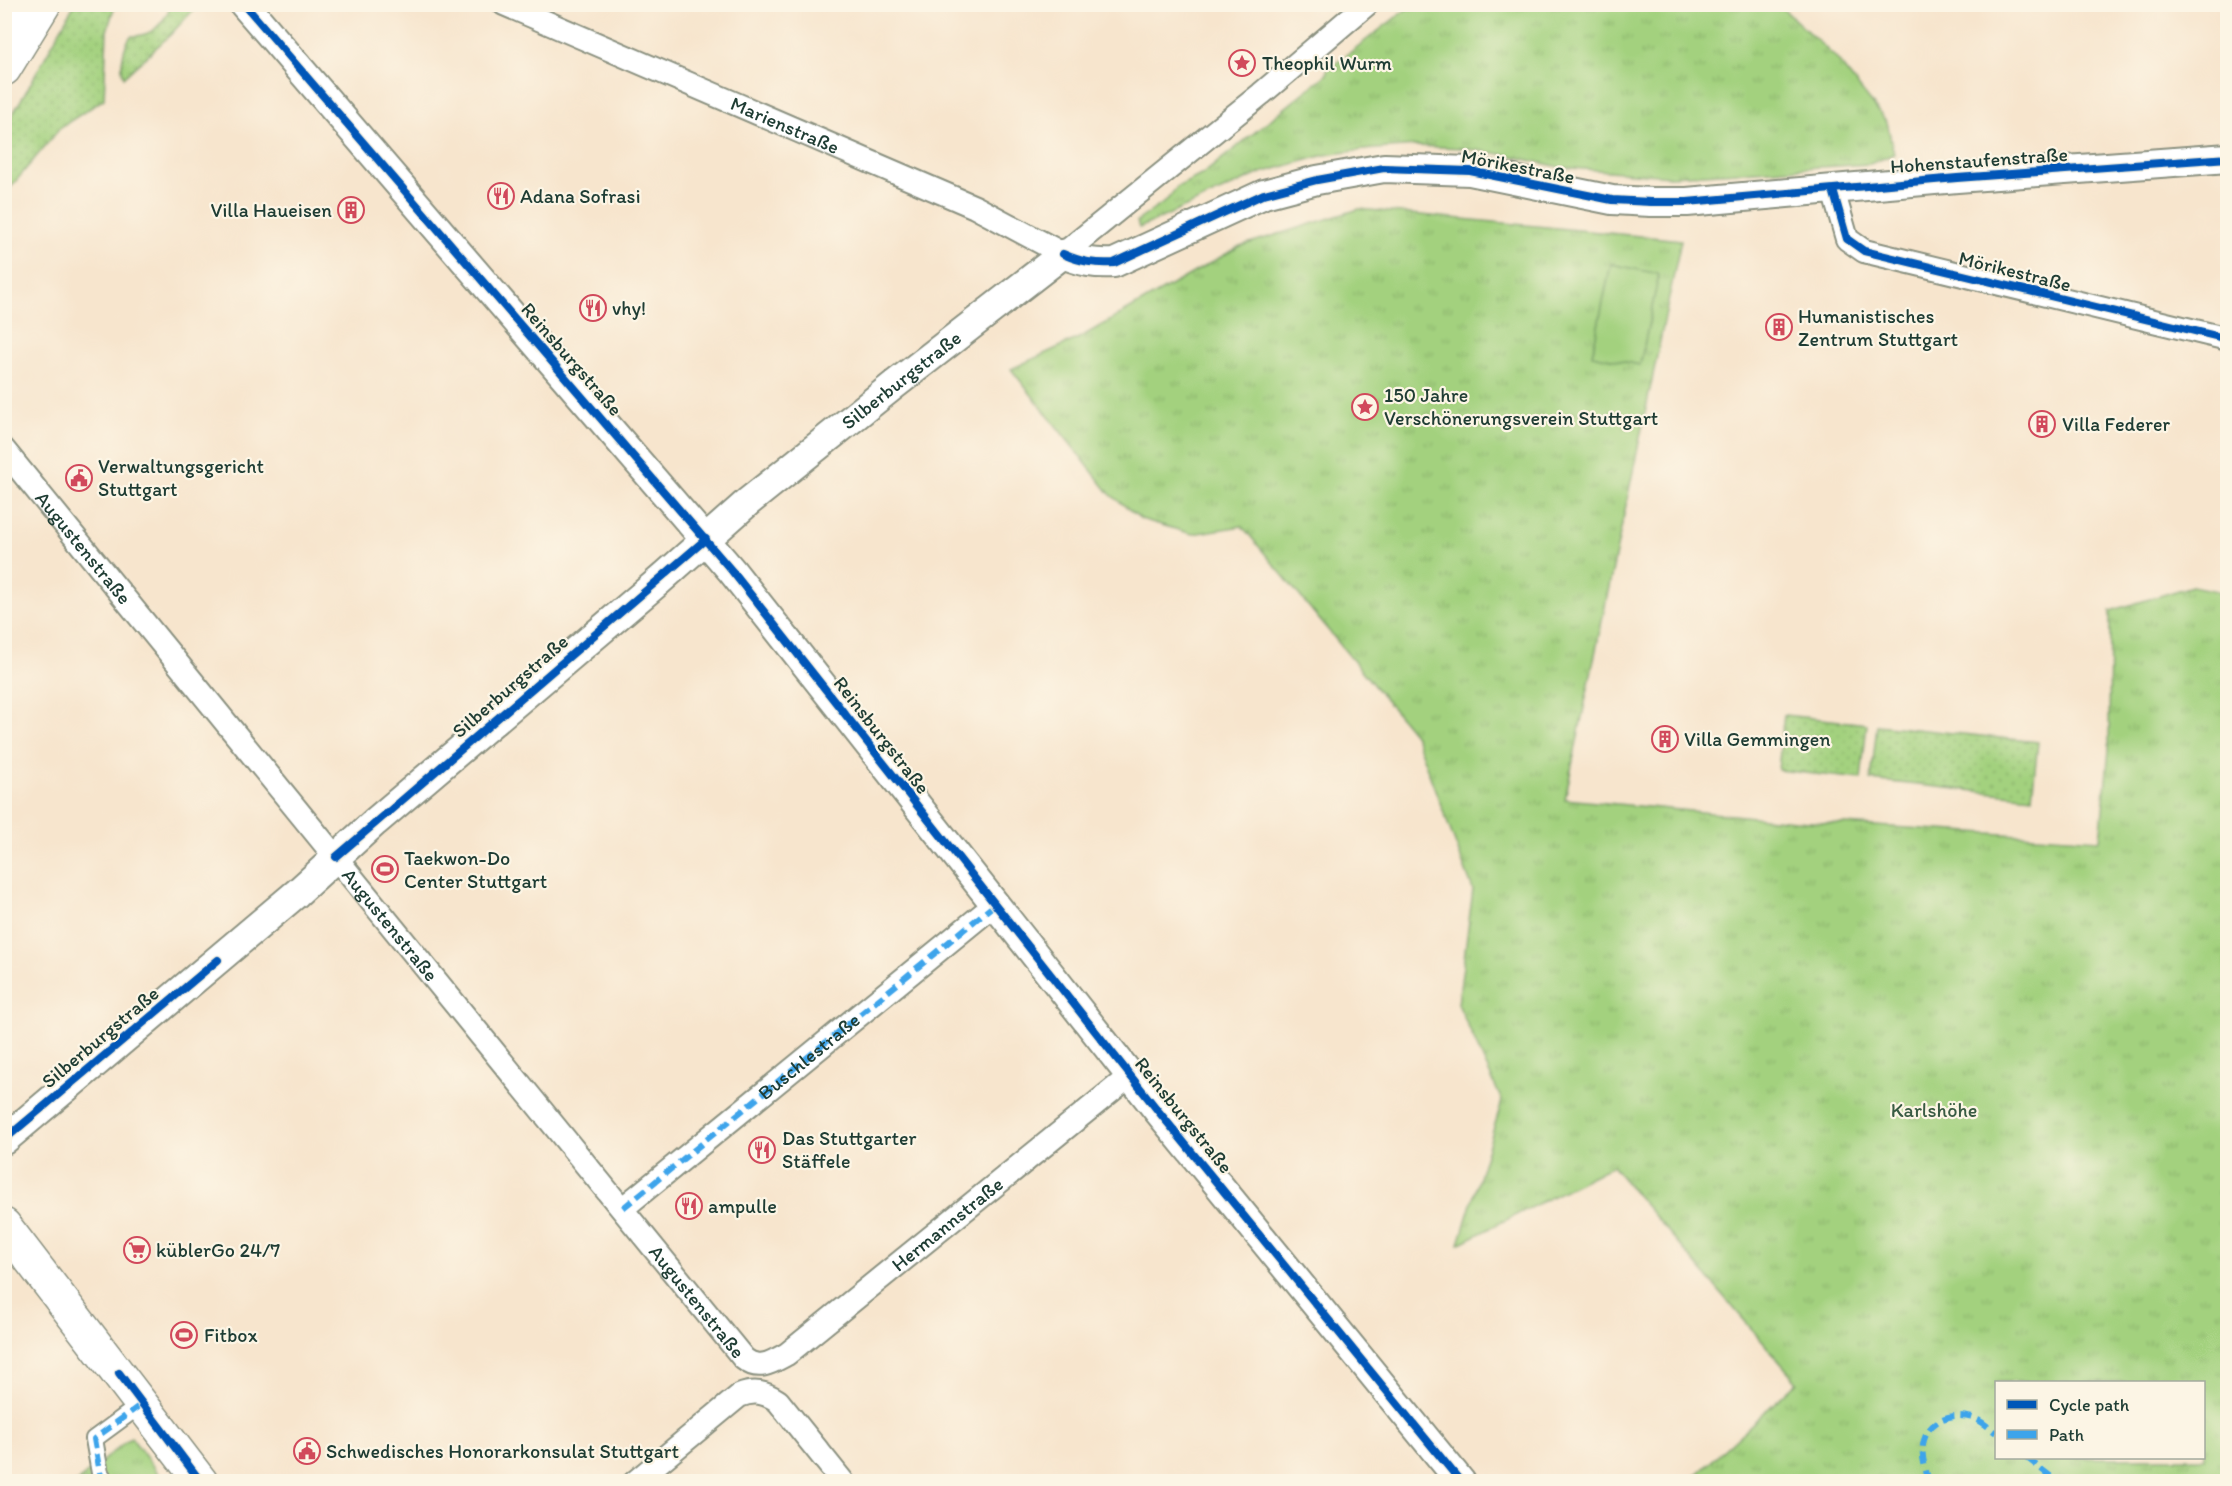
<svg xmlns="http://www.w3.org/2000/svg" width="2232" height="1486" viewBox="0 0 2232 1486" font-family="Itim,sans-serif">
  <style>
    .grass { fill: url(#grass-dots); stroke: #618759; stroke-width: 1.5 }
    .park { fill: url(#park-tufts); stroke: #618759; stroke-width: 1.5; fill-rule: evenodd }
    .pitch { fill: #a3d17e; stroke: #618759; stroke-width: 1.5 }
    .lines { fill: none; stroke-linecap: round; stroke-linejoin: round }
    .pedestrian-casing { stroke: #8b9180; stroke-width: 20 }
    .minor-casing { stroke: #8b9180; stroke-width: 26 }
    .tertiary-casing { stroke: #8b9180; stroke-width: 32 }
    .secondary-casing { stroke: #8b9180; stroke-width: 36 }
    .primary-casing { stroke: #8b9180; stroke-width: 36 }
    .pedestrian { stroke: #fff; stroke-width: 16 }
    .minor { stroke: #fff; stroke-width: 22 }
    .tertiary { stroke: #fff; stroke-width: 28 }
    .secondary { stroke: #fff; stroke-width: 33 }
    .primary { stroke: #fff; stroke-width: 33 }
    .quiet { stroke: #3da4eb; stroke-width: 6; stroke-dasharray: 12 6; stroke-linecap: butt }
    .cycleway-casing { stroke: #fcf5e5; stroke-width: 11 }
    .cycleway { stroke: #0057b8; stroke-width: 8 }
    .labels { text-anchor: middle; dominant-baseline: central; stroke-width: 4.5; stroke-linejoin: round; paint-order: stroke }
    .poi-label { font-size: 20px; fill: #1f3d34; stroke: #fcf5e5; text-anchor: start }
    .street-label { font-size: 20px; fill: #1f3d34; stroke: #fcf5e5 }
    .park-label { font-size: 20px; fill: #395b43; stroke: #fcf5e5 }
  </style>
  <defs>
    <pattern id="grass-dots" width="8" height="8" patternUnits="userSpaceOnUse" patternTransform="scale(1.5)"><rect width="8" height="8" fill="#a3d17e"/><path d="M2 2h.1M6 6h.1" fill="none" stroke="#8cb46e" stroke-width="1.8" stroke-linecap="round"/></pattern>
    <pattern id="park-tufts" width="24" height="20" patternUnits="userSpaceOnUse" patternTransform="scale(1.5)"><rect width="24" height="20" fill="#a3d17e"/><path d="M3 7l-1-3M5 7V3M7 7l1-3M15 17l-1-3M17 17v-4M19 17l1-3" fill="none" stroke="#8cb46e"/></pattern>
  </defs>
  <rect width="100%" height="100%" fill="#fcf5e5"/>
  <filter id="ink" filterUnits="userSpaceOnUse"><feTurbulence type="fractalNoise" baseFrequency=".0167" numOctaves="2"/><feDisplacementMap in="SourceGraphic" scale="12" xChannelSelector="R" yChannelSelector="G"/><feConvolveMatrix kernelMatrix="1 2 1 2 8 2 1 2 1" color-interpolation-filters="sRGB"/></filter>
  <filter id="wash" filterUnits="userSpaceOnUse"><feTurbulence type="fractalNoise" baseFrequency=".008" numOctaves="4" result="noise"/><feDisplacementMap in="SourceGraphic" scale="24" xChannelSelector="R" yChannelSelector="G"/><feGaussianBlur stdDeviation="1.35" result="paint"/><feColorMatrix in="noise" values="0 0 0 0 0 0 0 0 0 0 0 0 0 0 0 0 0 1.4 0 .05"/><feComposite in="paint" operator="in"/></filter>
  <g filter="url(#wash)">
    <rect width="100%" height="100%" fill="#f7e5cd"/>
    <g class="grass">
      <path d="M74,5h41l-8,26 -3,68 -43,28 -56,67v-67l22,-37z"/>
      <path d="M171,5h27l-28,30 -46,42c-5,-10 0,-32 7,-41 21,1 33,-13 40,-31z"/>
      <path d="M1784,715l83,9 -6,55 -83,-9z"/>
      <path d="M1877,725l161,17 -6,55 -161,-17z"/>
    </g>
    <g class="park">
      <path d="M1412,5h367l56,52 52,65 7,32 -24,10 -200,12 -111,-9 -52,-12 -45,-7 -46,-2 -53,4 -38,5 -64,18 -122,55 -2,-7 29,-20 11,-14 26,-13 124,-100v-4z"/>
      <path d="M1359,209l322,31 -116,559 230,22 305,19 9,-90 1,-139 82,-25 35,7v888h-537l107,-99 -185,-216 -153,78 43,-143 -44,-97 15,-114 -59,-156 -172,-208 -50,8 -51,-15 -31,-25 -99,-125 70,-32 159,-91zM1996,1382h208v76h-208z"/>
      <path d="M131,1437l33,44 -87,1z"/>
    </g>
    <path class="pitch" d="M1611,264l48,10 -19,91 -48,-10z"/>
  </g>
  <g filter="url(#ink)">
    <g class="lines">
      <defs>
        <path id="pedestrian" d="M106,1482l-6,-9 -6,-34 49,-36"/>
        <g id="minor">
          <path id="s1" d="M504,4l471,203 88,47 198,-160 106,-90"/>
          <path d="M1833,190l14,49 17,12 364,88"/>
          <path id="s2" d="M4,450l740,909c15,12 28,3 43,-5l344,-279"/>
          <path id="s3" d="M623,1208l371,-303"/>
          <path d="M635,1482l104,-86c15,-6 26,-4 39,5l65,81"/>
        </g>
        <g id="tertiary">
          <path d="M244,4l488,567 427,541 302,370"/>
          <path id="s4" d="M4,1140l293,-247 78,-71 284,-241 89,-79 146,-117 169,-131c18,8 32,10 51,9l150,-69 53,-14 67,-12 86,3 142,29 39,2h36l270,-24 271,-20"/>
        </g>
        <path id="secondary" d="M4,1225l197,257"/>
        <g id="primary">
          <path d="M4,12l5,-8"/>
          <path d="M4,69l40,-65"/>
        </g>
      </defs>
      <use href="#pedestrian" class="pedestrian-casing"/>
      <use href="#minor" class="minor-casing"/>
      <use href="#tertiary" class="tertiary-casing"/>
      <use href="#secondary" class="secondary-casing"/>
      <use href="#primary" class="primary-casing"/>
      <use href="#pedestrian" class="pedestrian"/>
      <use href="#minor" class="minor"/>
      <use href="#tertiary" class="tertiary"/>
      <use href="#secondary" class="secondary"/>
      <use href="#primary" class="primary"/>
      <g class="quiet">
        <path d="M623,1208l371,-303"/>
        <path d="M2027,1458l31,24"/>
        <path d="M106,1482l-6,-9 -6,-34 49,-36"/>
        <path d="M1929,1482c-3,-12 -8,-25 -6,-37 4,-27 32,-35 55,-25 6,3 13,9 18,13"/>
      </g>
      <defs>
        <g id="cycleway">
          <path d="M244,4l488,567 427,541 302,370"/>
          <path d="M1833,190l14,49 17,12 364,88"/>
          <path d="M1063,254c18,8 32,10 51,9l150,-69 53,-14 67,-12 86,3 142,29 39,2h36l270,-24 271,-20"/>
          <path d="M336,857l370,-318"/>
          <path d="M4,1140l214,-180"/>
          <path d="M119,1373l82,109"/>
        </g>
      </defs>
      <use href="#cycleway" class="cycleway-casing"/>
      <use href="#cycleway" class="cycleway"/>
    </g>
  </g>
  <defs>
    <symbol id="sight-ring" viewBox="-11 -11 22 22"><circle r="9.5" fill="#fcf5e5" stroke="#d1495b" stroke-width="1.5"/><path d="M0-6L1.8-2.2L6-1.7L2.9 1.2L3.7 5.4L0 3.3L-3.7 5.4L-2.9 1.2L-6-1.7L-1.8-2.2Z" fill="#d1495b"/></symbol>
    <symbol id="restaurant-ring" viewBox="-11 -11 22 22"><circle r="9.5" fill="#fcf5e5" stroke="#d1495b" stroke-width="1.5"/><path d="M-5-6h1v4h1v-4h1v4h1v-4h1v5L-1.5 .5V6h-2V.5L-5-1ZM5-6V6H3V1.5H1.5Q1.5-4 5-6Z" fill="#d1495b"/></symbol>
    <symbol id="building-ring" viewBox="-11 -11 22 22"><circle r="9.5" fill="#fcf5e5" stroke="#d1495b" stroke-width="1.5"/><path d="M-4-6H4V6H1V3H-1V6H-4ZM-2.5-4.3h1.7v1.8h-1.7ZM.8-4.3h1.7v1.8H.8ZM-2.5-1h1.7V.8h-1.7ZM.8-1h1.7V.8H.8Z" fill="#d1495b"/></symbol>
    <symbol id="civic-ring" viewBox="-11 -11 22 22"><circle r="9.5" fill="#fcf5e5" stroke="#d1495b" stroke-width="1.5"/><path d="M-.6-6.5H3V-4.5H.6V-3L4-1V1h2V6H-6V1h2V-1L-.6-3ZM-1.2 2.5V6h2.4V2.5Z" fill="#d1495b"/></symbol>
    <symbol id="stadium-ring" viewBox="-11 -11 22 22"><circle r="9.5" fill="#fcf5e5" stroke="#d1495b" stroke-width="1.5"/><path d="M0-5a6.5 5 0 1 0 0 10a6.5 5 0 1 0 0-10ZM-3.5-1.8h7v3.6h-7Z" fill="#d1495b"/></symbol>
    <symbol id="supermarket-ring" viewBox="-11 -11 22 22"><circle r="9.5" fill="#fcf5e5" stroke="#d1495b" stroke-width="1.5"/><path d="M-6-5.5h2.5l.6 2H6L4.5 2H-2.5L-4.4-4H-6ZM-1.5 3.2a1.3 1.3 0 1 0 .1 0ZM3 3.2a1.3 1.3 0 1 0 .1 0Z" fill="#d1495b"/></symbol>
  </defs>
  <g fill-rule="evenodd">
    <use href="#sight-ring" x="1227" y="48" width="30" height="30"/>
    <use href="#restaurant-ring" x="486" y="181" width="30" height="30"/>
    <use href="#building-ring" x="336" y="195" width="30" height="30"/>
    <use href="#restaurant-ring" x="578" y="293" width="30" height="30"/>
    <use href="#building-ring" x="1764" y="312" width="30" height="30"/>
    <use href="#sight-ring" x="1350" y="392" width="30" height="30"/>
    <use href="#building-ring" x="2027" y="409" width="30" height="30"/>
    <use href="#civic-ring" x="64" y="463" width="30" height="30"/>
    <use href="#building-ring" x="1650" y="724" width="30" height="30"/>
    <use href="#stadium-ring" x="370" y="854" width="30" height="30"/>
    <use href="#restaurant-ring" x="747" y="1135" width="30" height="30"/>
    <use href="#restaurant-ring" x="674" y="1191" width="30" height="30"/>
    <use href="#supermarket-ring" x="122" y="1235" width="30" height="30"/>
    <use href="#stadium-ring" x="169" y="1320" width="30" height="30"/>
    <use href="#civic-ring" x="292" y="1436" width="30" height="30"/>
  </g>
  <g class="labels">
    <g class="poi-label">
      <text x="1262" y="63">Theophil Wurm</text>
      <text x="520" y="196">Adana Sofrasi</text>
      <text x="332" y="210" text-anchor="end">Villa Haueisen</text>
      <text x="612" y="308">vhy!</text>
      <text x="1798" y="316">Humanistisches<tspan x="1798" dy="23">Zentrum Stuttgart</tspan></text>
      <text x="1384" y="395">150 Jahre<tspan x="1384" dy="23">Verschönerungsverein Stuttgart</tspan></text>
      <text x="2062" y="424">Villa Federer</text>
      <text x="98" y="466">Verwaltungsgericht<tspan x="98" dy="23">Stuttgart</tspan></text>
      <text x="1684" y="739">Villa Gemmingen</text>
      <text x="404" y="858">Taekwon-Do<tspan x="404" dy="23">Center Stuttgart</tspan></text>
      <text x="782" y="1138">Das Stuttgarter<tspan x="782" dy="23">Stäffele</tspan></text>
      <text x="708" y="1206">ampulle</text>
      <text x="156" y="1250">küblerGo 24/7</text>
      <text x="204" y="1335">Fitbox</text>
      <text x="326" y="1451">Schwedisches Honorarkonsulat Stuttgart</text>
    </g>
    <g class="street-label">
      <text stroke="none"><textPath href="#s1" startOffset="306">Marienstraße</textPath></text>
      <text transform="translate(1979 160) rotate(-4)">Hohenstaufenstraße</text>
      <text transform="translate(1518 166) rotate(11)">Mörikestraße</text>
      <text transform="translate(2015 271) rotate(14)">Mörikestraße</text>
      <text transform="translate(572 359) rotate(49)">Reinsburgstraße</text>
      <text stroke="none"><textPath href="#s4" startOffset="1176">Silberburgstraße</textPath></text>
      <text stroke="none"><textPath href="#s2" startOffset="126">Augustenstraße</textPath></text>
      <text transform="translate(510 686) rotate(-41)">Silberburgstraße</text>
      <text transform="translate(882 735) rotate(52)">Reinsburgstraße</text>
      <text stroke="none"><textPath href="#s2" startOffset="612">Augustenstraße</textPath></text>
      <text transform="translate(100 1037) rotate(-40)">Silberburgstraße</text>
      <text stroke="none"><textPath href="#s3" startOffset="240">Buschlestraße</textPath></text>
      <text transform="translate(1184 1115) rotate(51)">Reinsburgstraße</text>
      <text stroke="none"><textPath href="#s2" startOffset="1425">Hermannstraße</textPath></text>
      <text stroke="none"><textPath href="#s2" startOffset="1098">Augustenstraße</textPath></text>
    </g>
    <g class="park-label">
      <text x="1934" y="1110">Karlshöhe</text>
    </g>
  </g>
  <rect width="2232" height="1486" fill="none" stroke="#fcf5e5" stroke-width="24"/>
  <rect x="1995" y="1381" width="210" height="78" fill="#fcf5e5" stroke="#a4ab9e" stroke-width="1.5"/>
  <rect x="2007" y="1400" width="30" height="9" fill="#0057b8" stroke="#a4ab9e" stroke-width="1.5"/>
  <text x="2049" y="1411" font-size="18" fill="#1f3d34">Cycle path</text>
  <rect x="2007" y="1430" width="30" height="9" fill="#3da4eb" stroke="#a4ab9e" stroke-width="1.5"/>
  <text x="2049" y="1441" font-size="18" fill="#1f3d34">Path</text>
</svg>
